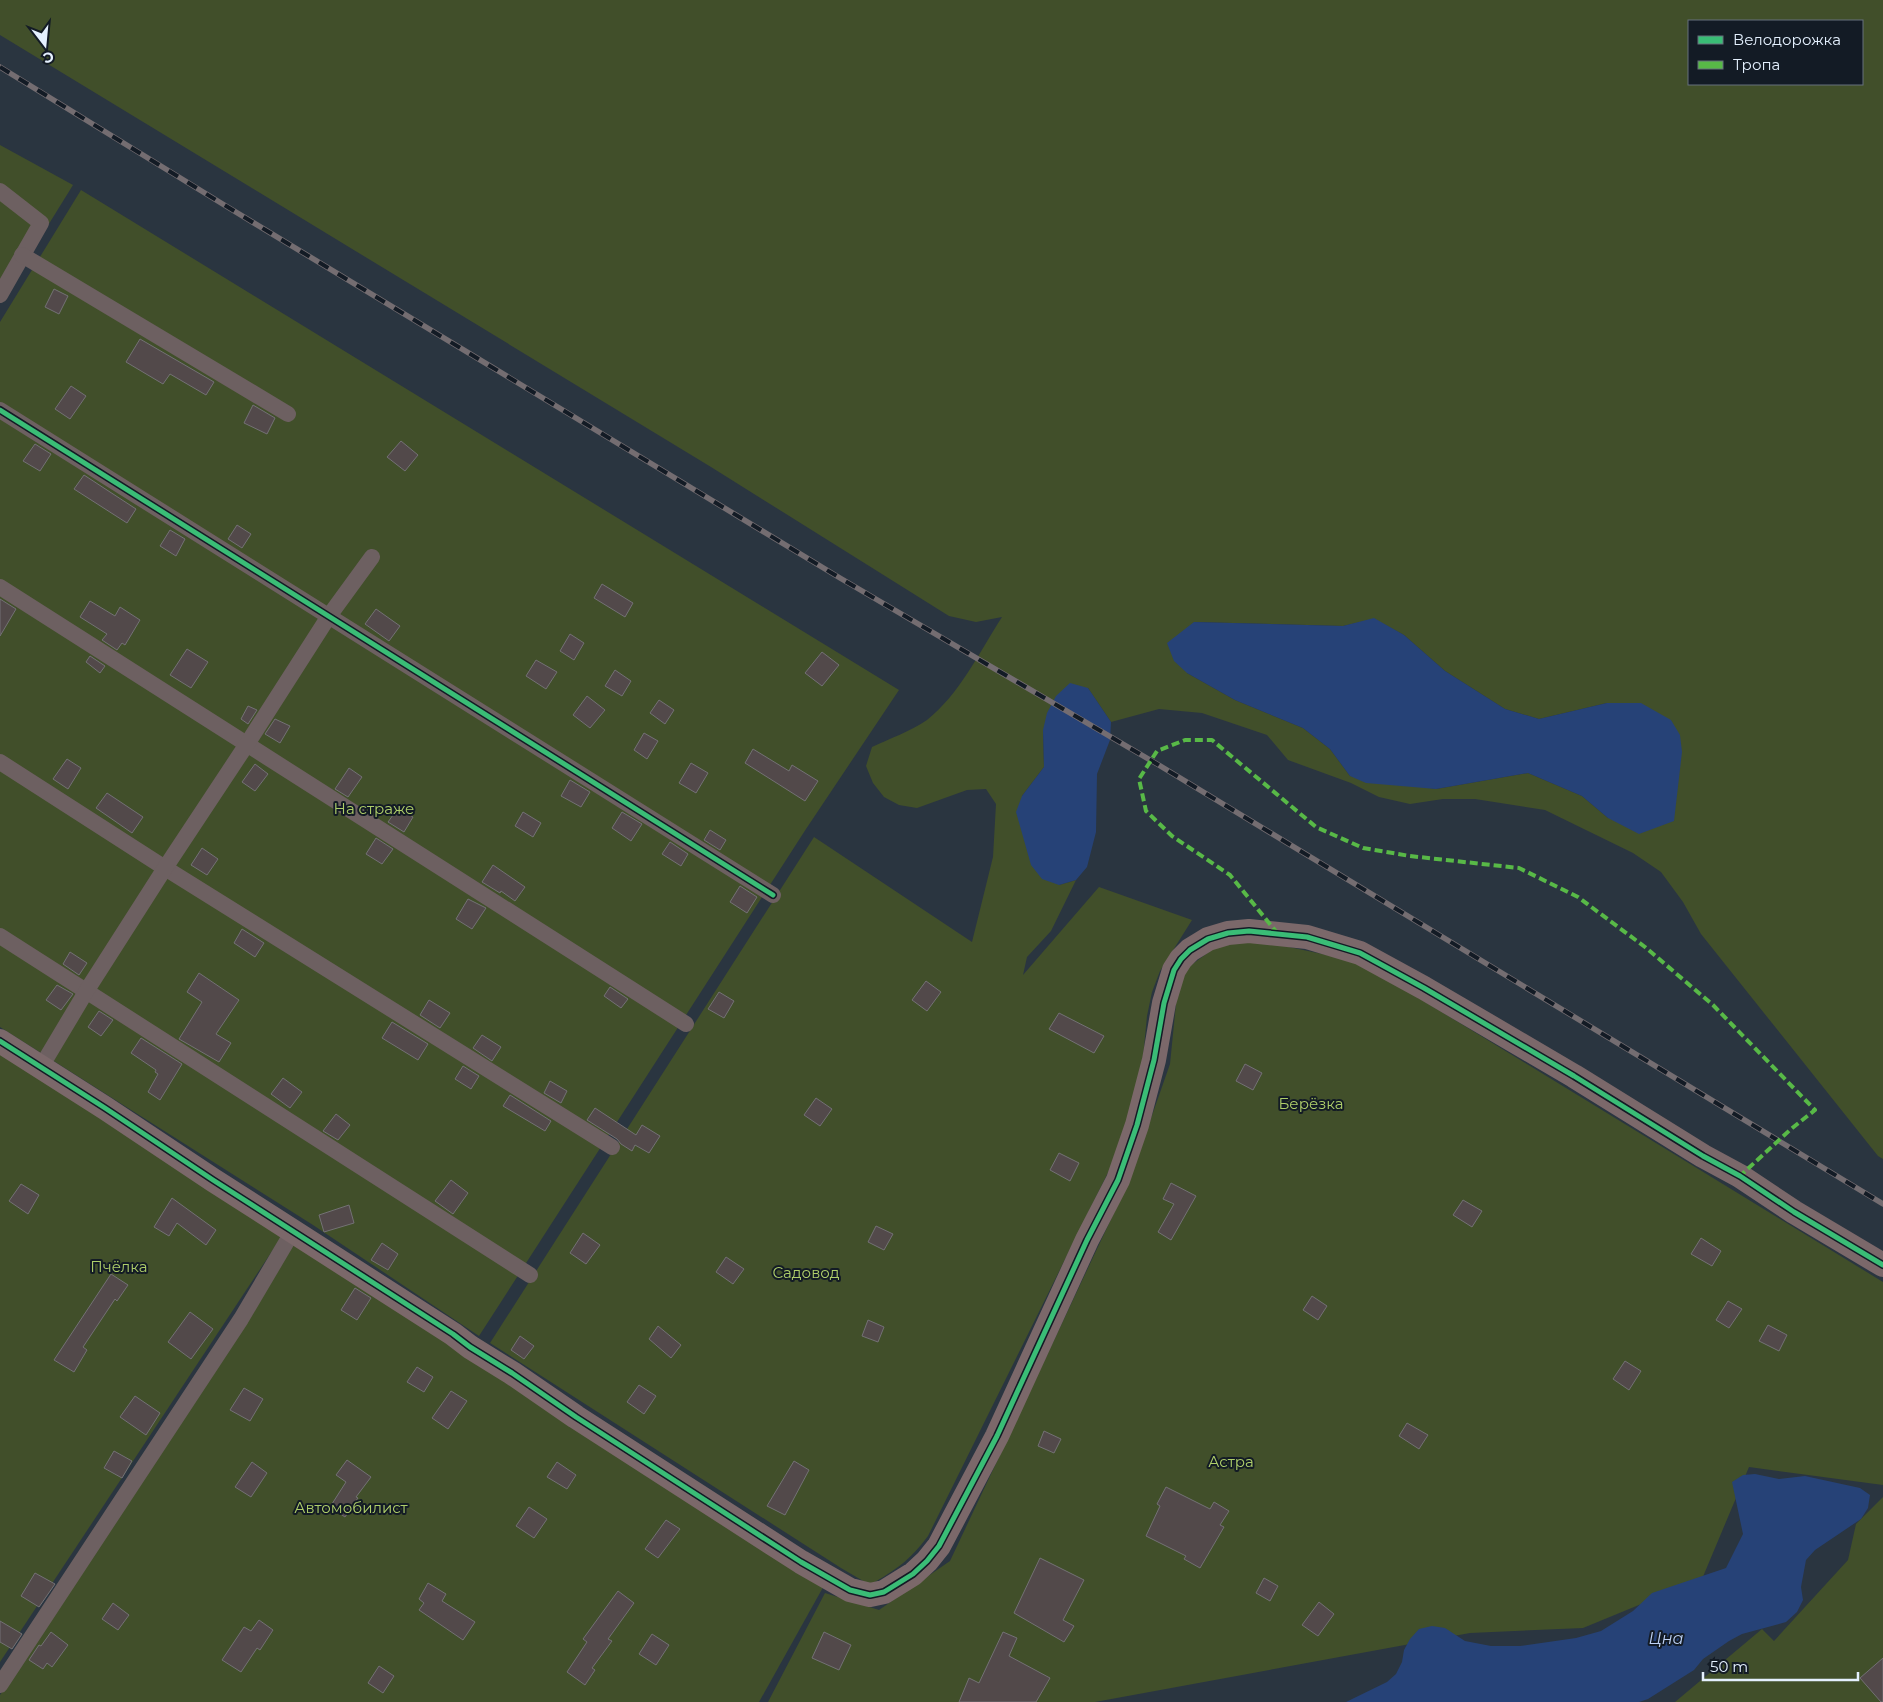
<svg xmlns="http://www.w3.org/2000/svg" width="1883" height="1702" viewBox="0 0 1883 1702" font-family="Montserrat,sans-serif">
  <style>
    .green { fill: #414f2a; fill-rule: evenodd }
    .water { fill: #264277 }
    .building { fill: #52494a; stroke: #737174 }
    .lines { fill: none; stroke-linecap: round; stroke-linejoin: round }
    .street { stroke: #6d6061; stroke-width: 16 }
    .secondary { stroke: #7b686a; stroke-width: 24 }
    .rail-casing { stroke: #746d71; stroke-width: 5.5 }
    .rail { stroke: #131b25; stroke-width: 4; stroke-dasharray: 11; stroke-linecap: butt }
    .quiet { stroke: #58b947; stroke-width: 4; stroke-dasharray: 8 4; stroke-linecap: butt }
    .cycleway-casing { stroke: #131b25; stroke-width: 8 }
    .cycleway { stroke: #3abd76; stroke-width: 5 }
    .labels { text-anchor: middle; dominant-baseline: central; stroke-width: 4; stroke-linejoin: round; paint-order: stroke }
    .park-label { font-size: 15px; fill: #afcf6a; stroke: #131b25 }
    .water-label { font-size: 16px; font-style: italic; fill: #bed2f5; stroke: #131b25 }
  </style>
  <rect width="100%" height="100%" fill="#2a3540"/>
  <g class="green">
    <path d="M0,0h1883v1159l-5,-3 -177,-222 -18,-32 -22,-30 -28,-19 -88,-43 -70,-11h-32l-33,5 -31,-7 -28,-14 -63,-23 -21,-25 -65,-22 -43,-4 -48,13 -23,-34 -45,42 1,37 -22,29 37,89 17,-5 -25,51 -24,26 -4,18 76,-88 93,33 -32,51 -8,21 -5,24 -5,52 -8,52 -206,416c-19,25 -31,33 -58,49l-29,-17 -351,-225 324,-506 158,105 21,-85 3,-53 -10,-15 -19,1 -50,18 -18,-3 -15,-8 -11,-14 -7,-17 6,-19c17,-8 39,-16 55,-27 32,-25 53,-69 75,-103l-26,5 -27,-6 -238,-149 -711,-432zM1689,21h173v63h-173zM1374,619l30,16 41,36 60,38 34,10 68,-16 1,115 -26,-22 -54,-23 -92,16 -86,-13 -20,-27 -27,-21 -68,-28 -48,-27 7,-51 149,4z"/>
    <path d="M0,145l73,40 -73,118z"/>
    <path d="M81,190l818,500 -93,139 -327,507 -166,-111 -313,-198v-705z"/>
    <path d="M1232,935l128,27 523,320v203l-134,-18 -47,112 -119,49 -113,5 -375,69h-327l57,-109 54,17 71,-49 179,-380 41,-117 9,-90z"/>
    <path d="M0,1051l286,179 -286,432z"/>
    <path d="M295,1233l531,349 -67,120h-759v-7z"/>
    <path d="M1883,1497v205h-208l87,-73 12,12 74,-81 8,-36z"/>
  </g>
  <g class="water">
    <path d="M1374,618l30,17 41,36 60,38 34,10 68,-16h34l30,17 9,15 2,17 -8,69 -35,13 -31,-16 -26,-22 -54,-23 -92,16 -70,-6 -16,-7 -20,-27 -27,-21 -68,-28 -48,-27 -13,-12 -7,-18 27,-21 149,4z"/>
    <path d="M1070,683l18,5 23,34 -1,18 -13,34 -1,58 -9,35 -11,13 -17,5 -17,-6 -11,-14 -15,-53 6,-16 22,-29 -1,-37 4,-17 9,-17z"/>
    <path d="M1755,1474l24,5 26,-3 55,12 10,7 -2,13 -7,11 -46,31 -9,10 -5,27 2,13 -6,12 -11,10 -44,12 -13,7 -26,18 -9,11 -46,29 -9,3h-293l41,-20 9,-8 6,-12 2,-12 6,-11 9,-10 13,-3 13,2 20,13 26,5h29l56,-8 25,-7 32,-20 19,-18 74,-25 17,-34 -11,-52 11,-7z"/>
  </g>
  <g class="building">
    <path d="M54,289l14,7 -9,18 -14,-7z"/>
    <path d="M140,339l74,43 -8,13 -36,-21 -7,10 -37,-22z"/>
    <path d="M71,386l15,10 -16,23 -15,-10z"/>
    <path d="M253,405l22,13 -8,16 -23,-11z"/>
    <path d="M401,441l17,14 -13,16 -18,-14z"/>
    <path d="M35,444l16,10 -11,17 -17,-10z"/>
    <path d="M84,475l52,34 -9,14 -53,-34z"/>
    <path d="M237,525l14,9 -9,14 -14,-9z"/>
    <path d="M170,530l15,9 -9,17 -16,-10z"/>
    <path d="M602,584l31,19 -8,14 -31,-19z"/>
    <path d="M0,599l16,10 -16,27z"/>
    <path d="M90,601l25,15 5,-9 20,13 -15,25 -3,-2 -5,7 -15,-10 5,-6 -27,-17z"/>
    <path d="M376,609l24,17 -11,15 -24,-17z"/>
    <path d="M570,634l14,9 -10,17 -14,-9z"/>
    <path d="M187,649l21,13 -17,26 -21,-13z"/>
    <path d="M822,652l17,13 -17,21 -17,-13z"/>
    <path d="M90,656l15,10 -5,7 -14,-11z"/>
    <path d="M536,660l21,12 -11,17 -20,-13z"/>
    <path d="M615,670l16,11 -9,15 -17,-10z"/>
    <path d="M587,696l18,14 -15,18 -17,-13z"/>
    <path d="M659,700l15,10 -9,14 -15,-11z"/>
    <path d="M248,706l9,4 -9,14 -7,-5z"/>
    <path d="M275,719l15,7 -10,17 -15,-9z"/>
    <path d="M644,733l14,8 -11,18 -13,-9z"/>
    <path d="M753,749l36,22 3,-6 26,16 -13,20 -60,-38z"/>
    <path d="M67,759l14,9 -13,21 -15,-10z"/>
    <path d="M691,763l17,10 -12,20 -17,-10z"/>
    <path d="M255,764l13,10 -13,17 -13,-9z"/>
    <path d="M349,768l13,9 -14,20 -13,-8z"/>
    <path d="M570,780l20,12 -9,15 -20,-11z"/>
    <path d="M107,793l36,24 -11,16 -36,-25z"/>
    <path d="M398,808l15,9 -9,15 -16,-10z"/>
    <path d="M523,812l18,11 -8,14 -18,-11z"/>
    <path d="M622,812l20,12 -11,17 -19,-13z"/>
    <path d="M710,830l16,10 -6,10 -16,-10z"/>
    <path d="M376,838l17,11 -11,15 -16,-10z"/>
    <path d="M670,842l18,12 -7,12 -19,-12z"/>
    <path d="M202,848l16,11 -11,16 -16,-10z"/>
    <path d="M493,865l32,22 -10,14 -14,-10 -1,2 -18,-11z"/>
    <path d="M740,886l17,11 -10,16 -17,-11z"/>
    <path d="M468,899l18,9 -14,21 -16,-10z"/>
    <path d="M242,929l22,14 -9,14 -21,-14z"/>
    <path d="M70,952l17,11 -8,12 -16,-11z"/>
    <path d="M199,973l40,27 -23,34 15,9 -12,19 -40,-23 23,-37 -15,-10z"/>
    <path d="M926,981l15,11 -14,19 -15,-11z"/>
    <path d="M57,985l16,9 -12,16 -15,-10z"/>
    <path d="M610,987l18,12 -7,9 -17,-12z"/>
    <path d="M719,992l15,9 -10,17 -16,-9z"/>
    <path d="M429,1000l21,13 -10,15 -20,-13z"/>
    <path d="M99,1011l14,9 -12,16 -13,-9z"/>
    <path d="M1059,1013l45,23 -10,17 -45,-24z"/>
    <path d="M392,1022l36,22 -10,16 -36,-22z"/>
    <path d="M482,1035l19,12 -9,14 -19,-13z"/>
    <path d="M141,1038l41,26 -22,36 -12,-8 10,-18 -3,-2 1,-2 -25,-17z"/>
    <path d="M1245,1064l17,9 -9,17 -17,-9z"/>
    <path d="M463,1066l16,10 -8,13 -16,-10z"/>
    <path d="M283,1078l19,14 -12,16 -19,-14z"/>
    <path d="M550,1081l17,10 -6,12 -17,-10z"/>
    <path d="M510,1095l41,26 -6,10 -42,-25z"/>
    <path d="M816,1098l16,11 -12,17 -16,-11z"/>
    <path d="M595,1108l41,27 6,-10 18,11 -11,17 -14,-8 -3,6 -11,-7 -4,-5 -30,-19z"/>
    <path d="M336,1114l14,11 -12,15 -15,-9z"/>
    <path d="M1059,1153l20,10 -9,18 -20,-11z"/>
    <path d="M451,1180l17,13 -15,21 -18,-13z"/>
    <path d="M1171,1183l25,13 -25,44 -13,-8 16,-28 -11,-5z"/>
    <path d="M21,1184l18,11 -11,19 -19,-13z"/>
    <path d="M172,1198l44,32 -10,15 -29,-22 -8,13 -15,-9z"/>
    <path d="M1463,1200l19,11 -10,16 -19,-12z"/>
    <path d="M349,1205l5,18 -30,9 -5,-17z"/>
    <path d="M876,1226l17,8 -9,16 -16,-8z"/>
    <path d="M583,1233l17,12 -14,19 -16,-11z"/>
    <path d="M1701,1238l20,13 -9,15 -21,-12z"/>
    <path d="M382,1243l16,11 -10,16 -17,-10z"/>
    <path d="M726,1257l18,12 -11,15 -17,-12z"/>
    <path d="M111,1274l17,11 -11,16 -2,-2 -32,48 4,3 -13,22 -20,-12z"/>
    <path d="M355,1288l16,10 -14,22 -16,-10z"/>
    <path d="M1312,1296l15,10 -9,14 -15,-10z"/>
    <path d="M1728,1301l14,8 -13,19 -13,-8z"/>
    <path d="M190,1312l23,17 -22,30 -23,-17z"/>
    <path d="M868,1320l16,7 -6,15 -16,-6z"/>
    <path d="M1768,1325l19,10 -8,16 -20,-10z"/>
    <path d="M658,1326l23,19 -10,13 -22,-19z"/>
    <path d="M520,1336l14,10 -10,13 -13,-9z"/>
    <path d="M1625,1361l16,10 -12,19 -16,-11z"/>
    <path d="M417,1367l16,10 -9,15 -17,-10z"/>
    <path d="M639,1385l17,11 -12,18 -17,-12z"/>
    <path d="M244,1388l19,11 -13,22 -20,-11z"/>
    <path d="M451,1391l16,10 -19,28 -16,-11z"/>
    <path d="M135,1396l25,17 -14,22 -26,-18z"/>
    <path d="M1407,1423l21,12 -9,14 -20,-13z"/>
    <path d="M1044,1431l17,8 -7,14 -16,-7z"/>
    <path d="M114,1451l18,10 -10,17 -18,-10z"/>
    <path d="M347,1460l24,17 -15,20 2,1 -13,19 -15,-10 16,-25 -10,-7z"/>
    <path d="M794,1461l15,9 -24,45 -18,-9z"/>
    <path d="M252,1462l15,11 -16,24 -16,-10z"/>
    <path d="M557,1462l19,13 -9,14 -20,-12z"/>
    <path d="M1166,1487l44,22 4,-7 15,9 -9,14 4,2 -24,41 -16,-9 2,-3 -40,-20 14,-30 -3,-2z"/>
    <path d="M529,1507l18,12 -13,19 -18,-12z"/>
    <path d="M666,1520l14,9 -22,29 -13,-9z"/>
    <path d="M1040,1558l44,22 -21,40 11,6 -10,16 -50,-29z"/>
    <path d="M35,1573l20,11 -16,23 -18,-11z"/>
    <path d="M1264,1578l14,8 -8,15 -14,-8z"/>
    <path d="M428,1583l18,11 -4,7 33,21 -12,18 -44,-30 5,-7 -5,-4z"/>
    <path d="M618,1591l16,12 -26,36 4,2 -20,27 3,2 -10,15 -18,-13 20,-30 -4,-3z"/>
    <path d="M1319,1602l15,12 -16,22 -16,-11z"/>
    <path d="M113,1603l16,12 -11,15 -16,-11z"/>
    <path d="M259,1620l14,10 -13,20 -3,-2 -16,24 -19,-12 22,-33 7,4z"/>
    <path d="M0,1621l22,13 -10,15 -12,-7z"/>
    <path d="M51,1632l17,13 -16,22 -5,-4 -4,6 -14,-9 10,-15 2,1z"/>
    <path d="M824,1632l27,13 -12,25 -27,-12z"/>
    <path d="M1003,1632l14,6 -8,18 41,22 -14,24h-77l10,-24 10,5z"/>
    <path d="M652,1634l17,11 -13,20 -17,-11z"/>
    <path d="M1883,1658v44h-2l-21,-24z"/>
    <path d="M379,1666l15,10 -11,17 -15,-10z"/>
  </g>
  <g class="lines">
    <g class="street">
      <path d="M0,191l41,32 -41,72"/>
      <path d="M22,255l266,159"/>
      <path d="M0,410l773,485"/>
      <path d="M0,587l686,437"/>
      <path d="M0,762l165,106 447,279"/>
      <path d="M0,936l530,339"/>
      <path d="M41,1067l46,-77 78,-122 82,-124 82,-128 43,-59"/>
      <path d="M0,1685l241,-366 52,-88"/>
    </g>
    <path class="secondary" d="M0,1041l105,67 108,72 240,154 17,13 42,26 64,44 225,145 49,28 20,5 14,-3 29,-18 14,-13 12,-15 58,-110 90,-196 31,-60 19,-55 17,-65 10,-57 10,-33 7,-11 9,-9 18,-11 20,-6 21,-2 58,6 53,16 64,35 150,88 129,80 37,20 54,36 89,53"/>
    <defs>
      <path id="rail" d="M0,67l221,136 619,375 317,186 726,440"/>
    </defs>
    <use href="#rail" class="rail-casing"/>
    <use href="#rail" class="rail"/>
    <path class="quiet" d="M1278,934l-48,-59 -58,-39 -26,-25 -7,-32 18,-28 28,-11h27l104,87 47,21 47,8 109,12 59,29 67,50 68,58 102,105 -24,19 -51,47"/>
    <defs>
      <g id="cycleway">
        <path d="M0,410l773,485"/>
        <path d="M0,1041l105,67 108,72 240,154 17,13 42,26 64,44 225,145 49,28 20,5 14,-3 29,-18 14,-13 12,-15 58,-110 90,-196 31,-60 19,-55 17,-65 10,-57 10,-33 7,-11 9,-9 18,-11 20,-6 21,-2 58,6 53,16 64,35 150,88 129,80 37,20 54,36 89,53"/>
      </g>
    </defs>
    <use href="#cycleway" class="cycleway-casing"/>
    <use href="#cycleway" class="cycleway"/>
  </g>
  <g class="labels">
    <g class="park-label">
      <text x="374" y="808">На страже</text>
      <text x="1311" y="1103">Берёзка</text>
      <text x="119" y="1266">Пчёлка</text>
      <text x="806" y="1272">Садовод</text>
      <text x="1231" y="1461">Астра</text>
      <text x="351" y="1507">Автомобилист</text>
    </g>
    <g class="water-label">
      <text x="1666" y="1638">Цна</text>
    </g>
  </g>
  <rect x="1688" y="20" width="175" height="65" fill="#131b25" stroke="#67707c"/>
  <rect x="1698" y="36" width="25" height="8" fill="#3abd76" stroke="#67707c"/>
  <text x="1733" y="45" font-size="15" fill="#e4f0fe">Велодорожка</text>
  <rect x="1698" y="61" width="25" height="8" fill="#58b947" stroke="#67707c"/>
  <text x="1733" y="70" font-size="15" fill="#e4f0fe">Тропа</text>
  <g transform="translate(45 45) rotate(164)" stroke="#131b25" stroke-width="4" paint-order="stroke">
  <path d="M0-4L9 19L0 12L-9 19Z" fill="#e4f0fe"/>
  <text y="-8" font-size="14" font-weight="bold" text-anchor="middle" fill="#e4f0fe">С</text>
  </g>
  <path d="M1703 1672v8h155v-8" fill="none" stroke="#e4f0fe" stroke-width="2.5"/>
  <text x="1710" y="1672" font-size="15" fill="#e4f0fe" stroke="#131b25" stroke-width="4" paint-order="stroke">50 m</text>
</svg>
